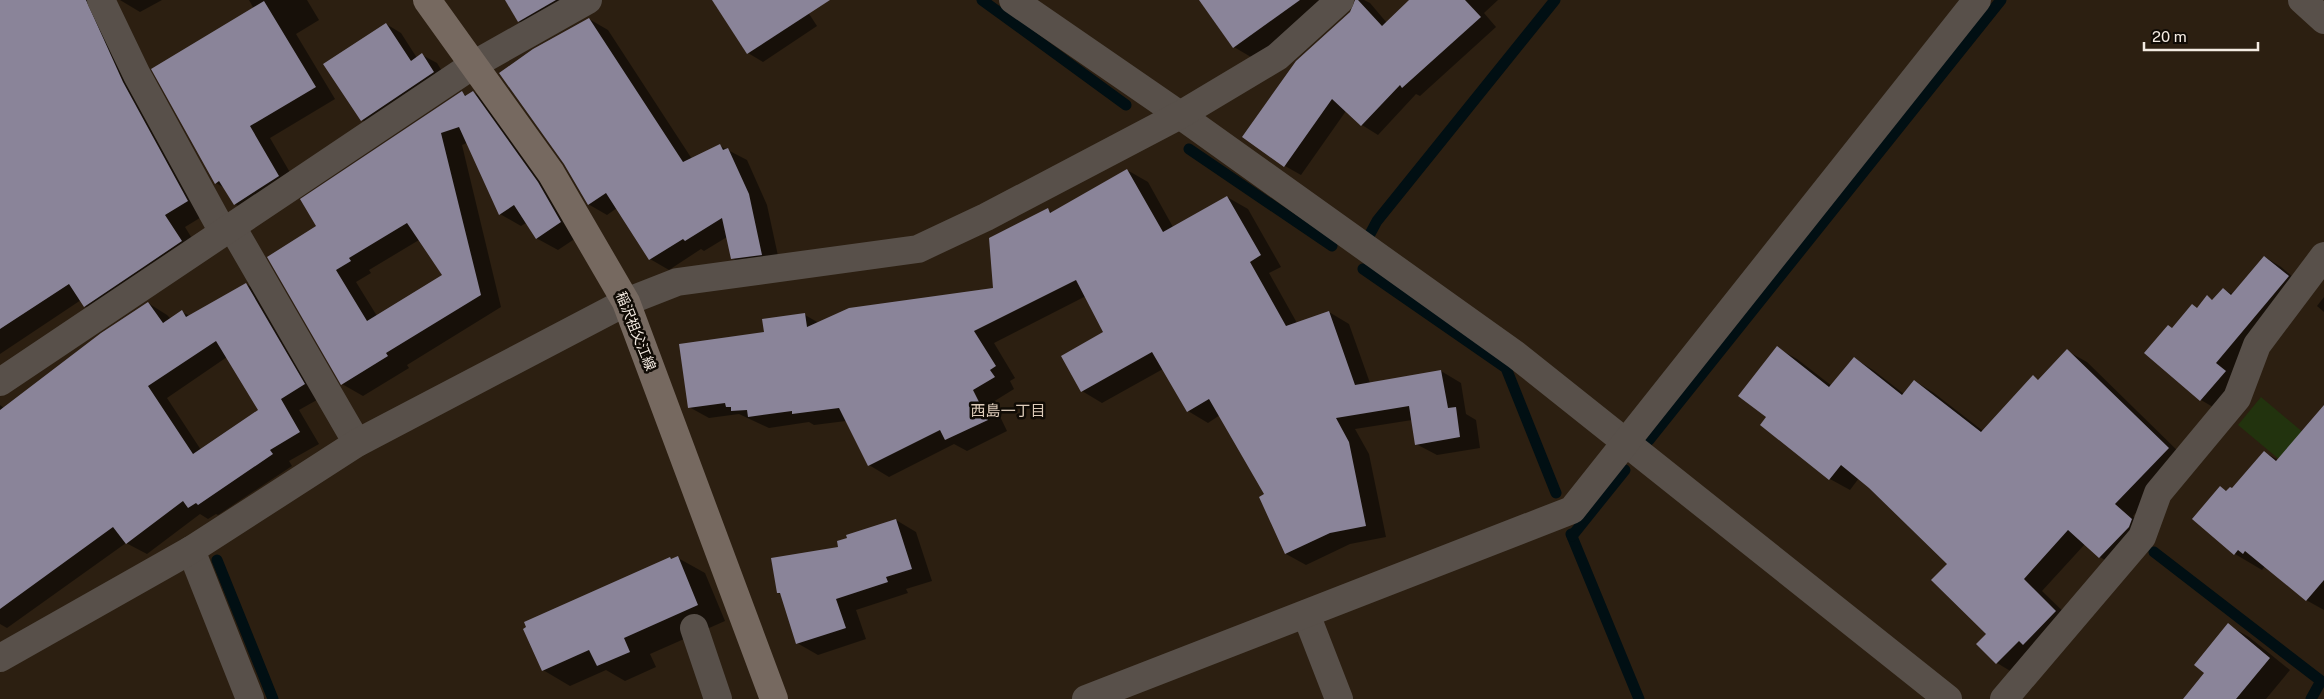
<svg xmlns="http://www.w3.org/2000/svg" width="2324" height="699" viewBox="0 0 2324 699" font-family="'Public Sans','Noto Sans JP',sans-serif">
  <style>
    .green { fill: #22330e }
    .shadow { fill: #0007; fill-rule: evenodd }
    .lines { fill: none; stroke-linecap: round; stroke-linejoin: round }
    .stream { stroke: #010f13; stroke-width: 11 }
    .building { fill: #8a8499; fill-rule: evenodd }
    .street { stroke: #58504a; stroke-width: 28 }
    .secondary { stroke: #766960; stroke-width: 28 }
    .labels { text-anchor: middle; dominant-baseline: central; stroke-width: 5; stroke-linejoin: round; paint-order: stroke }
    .street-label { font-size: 14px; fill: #f4ebe2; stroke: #100b05 }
    .neighbourhood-label { font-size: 15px; fill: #deccba; stroke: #100b05 }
  </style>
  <rect width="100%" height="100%" fill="#2c1f11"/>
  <path class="green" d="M2261,397l63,53v47l-86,-72z"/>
  <g class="shadow">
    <path d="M0,0h112l96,213 -23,14 16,26 -96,65 -20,-12 -4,-6 -81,54z"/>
    <path d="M120,0h42l-22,12z"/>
    <path d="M249,0h58l12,20 -23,14 39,65 -65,39 29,50 -44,28 -20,-12 -9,-15 -10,-6 38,-174z"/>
    <path d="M506,0h87l-55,32 -20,-11z"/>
    <path d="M713,0h87l17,26 -54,36 -15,-9z"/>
    <path d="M1201,0h140l-85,60 -22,-13z"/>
    <path d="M1356,0h8l6,3 17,20 24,-23h87l-14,13 12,14 -76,69 -4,-2 -38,41 -16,-10 -16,-14 -45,64 -16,-9z"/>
    <path d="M589,19l19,11 84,129 28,-13 27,14 20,45 13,60 -29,4 -19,-11 -5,-21 -23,14 -3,-2 -32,21 -19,-11 -33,-51 -10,7 -19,-11z"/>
    <path d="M386,24l15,9 16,25 5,-3 15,8 11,18 -71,48 -15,-9z"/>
    <path d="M473,92l21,13 88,129 -24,16 -22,-12 -10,-15 -5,3 -21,-12 -33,-71 -5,2 39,162 -94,58 2,3 -46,28 -21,-12 -24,-157 144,-134 5,3zM419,240l24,36 -66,40 -21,-34 15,-9 -2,-3z"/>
    <path d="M1127,170l21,12 25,45 54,-30 21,12 33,58 -12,6 28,50 32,-11 20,12 21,59 71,-12 20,12 5,31 10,6 4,28 -43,7 -21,-11 -4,-24 -57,9 14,25 17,83 -36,7 -44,21 -20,-11 -26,-56 6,-3 -46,-80 -12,8 -20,-12 -25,-42 -61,34 -20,-12 23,-59 -19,-36 -92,47 21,35 -5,3 4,8 -21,13 14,29 -40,20 -13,-7 -65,33 -20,-12 -23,-44 -32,4 -5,-3 -40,6 -30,-14 -30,4 -20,-11 76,-74 40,-18 14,8 175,-34 54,-79 5,3z"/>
    <path d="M2265,257l16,10 24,20 -87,123 -17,-10 -55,-47 52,-45 9,-11 6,4 10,-12 9,5z"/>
    <path d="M246,284l20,12 58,100 -25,14 20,34 -30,17 3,5 -74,49 -2,-1 -8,5 -8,-5 -53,40 -21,-11 -119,85 -7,-4v-219l4,3 144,-105 19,12 4,4 11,-7 8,4zM227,357l32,54 -58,39 -34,-52z"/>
    <path d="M2324,297v15l-7,-6z"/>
    <path d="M1777,348l20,11 35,27 22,-28 19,12 31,24 11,-13 19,12 49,38 50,-54 7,4 27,-30 20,11 100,98 -54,56 18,16 -32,37 -19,-12 -15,-13 -43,47 33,32 -58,52 -20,-12 -20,-19 11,-10 -39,-70 -90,-86 -9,12 -20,-11 -69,-54 7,-8z"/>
    <path d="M2324,407v203l-18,-10 -41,-34 -3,4 -27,-16 -42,-35 27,-32 8,5 5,-2 31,-38 14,8z"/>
    <path d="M896,520l20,12 16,49 -26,8 2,4 -52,17 10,29 -48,16 -21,-12 -15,-48 -4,-2 62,-45z"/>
    <path d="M670,558l3,2 5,-2 27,15 20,48 -75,33 6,13 -31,14 -19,-11 -36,16 -27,-16z"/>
    <path d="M2228,625l21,12 41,33 -24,29h-81l21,-26z"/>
  </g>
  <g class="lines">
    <g class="stream">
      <path d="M982,0l144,105"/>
      <path d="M1189,149l143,97"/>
      <path d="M1370,234l7,-13 178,-221"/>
      <path d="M1363,269l143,99 50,125"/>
      <path d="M1649,440l352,-440"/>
      <path d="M1571,534l68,165"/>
      <path d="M1572,536l53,-66"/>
      <path d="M2154,552l167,129 -10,18"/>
      <path d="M217,560l56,139"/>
    </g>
  </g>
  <g class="building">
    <path d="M0,0h86l37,82 65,119 -23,14 17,26 -37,25 -61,41 -15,-23 -69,45z"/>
    <path d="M505,0h51l-38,22z"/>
    <path d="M712,0h118l-83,54z"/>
    <path d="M1199,0h101l-67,48z"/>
    <path d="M1355,0h3l24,26 27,-26h56l16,17 -79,71 -2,-3 -39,41 -29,-27 -48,68 -42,-30 54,-76 54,-49z"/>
    <path d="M264,1l52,86 -66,39 29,50 -45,29 -15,-24 -4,3 -64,-115z"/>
    <path d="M589,18l94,144 37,-18 3,6 5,-2 21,46 13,61 -31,4 -9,-41 -37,23 -2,-2 -34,21 -43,-67 -18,12 -24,-41 -65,-91 34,-24z"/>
    <path d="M386,23l25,38 11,-8 12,19 -73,49 -38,-57z"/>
    <path d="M462,91l3,5 8,-5 65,91 23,40 -25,17 -22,-34 -15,10 -40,-88 -18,6 40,162 -95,58 2,3 -47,29 -74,-128 49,-31 -16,-27zM407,223l35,52 -75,46 -31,-51 15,-9 -2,-3z"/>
    <path d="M1127,169l36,63 64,-36 34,59 -11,7 36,64 43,-15 26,74 86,-15 7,38 8,-1 4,30 -45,8 -6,-39 -73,12 13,24 17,84 -36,7 -45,21 -26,-57 5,-3 -55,-95 -22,13 -35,-60 -71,40 -20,-36 42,-24 -27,-52 -102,51 22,35 -6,4 5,7 -22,13 15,30 -43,20 -5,-10 -72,36 -29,-58 -47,6v-3l-44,6 -1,-7 -16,1v-4h-5l-1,-4 -37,5 -9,-64 85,-12 -2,-13 43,-6 2,14 42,-19 144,-20 -4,-50 59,-30 2,5z"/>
    <path d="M2264,256l25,20 -73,87 10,8 -26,30 -56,-48 24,-28 4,3 20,-24 5,4 10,-13 5,5 11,-12 8,7z"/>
    <path d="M246,283l59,101 -24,15 19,33 -30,18 3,4 -75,51 -2,-2 -8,5 -5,-7 -57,43 -13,-17 -113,82v-199l101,-77 47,-31 15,21 19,-13 4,7zM216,341l42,69 -65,44 -45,-68z"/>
    <path d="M1777,346l52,41 25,-30 48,38 12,-15 67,52 52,-57 5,5 29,-31 102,99 -54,56 17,15 -3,8 -30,31 -31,-28 -44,49 32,32 -33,34 -4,-4 -23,23 -20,-20 10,-10 -55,-54 16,-16 -78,-76 -28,-23 -12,15 -69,-55 6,-8 -28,-21z"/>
    <path d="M2324,405v175l-18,21 -61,-50 -2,3 -5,-4 -4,5 -42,-36 28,-33 6,5 4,-4 2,1 32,-37 12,10z"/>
    <path d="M896,519l16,50 -26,8 2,5 -52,17 10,29 -50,16 -16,-51h-3l-6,-35 67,-11 -1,-6 10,-3 -1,-3z"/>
    <path d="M678,556l20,49 -74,33 6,14 -33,14 -8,-16 -47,21 -19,-42 3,-2 -2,-5 146,-65 1,2z"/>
    <path d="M2228,623l42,35 -34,41h-53l21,-26 -10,-8z"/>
  </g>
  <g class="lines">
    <g class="street">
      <path d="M101,0l36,75 86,157"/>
      <path d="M1013,0l167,115 336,240 432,344"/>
      <path d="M2302,0l22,20"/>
      <path d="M232,227l125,216"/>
      <path d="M0,382l473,-317 115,-65"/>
      <path d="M191,550l59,149"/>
      <path d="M1306,614l33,85"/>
      <path d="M694,628l24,71"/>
      <path d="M0,658l191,-108 166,-107 269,-141 51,-20 241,-33 68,-32 194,-102 97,-58 63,-57"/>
      <path d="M1086,699l486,-189 405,-510"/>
      <path d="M2004,699l138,-162 16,-44 79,-95 20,-53 67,-89"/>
    </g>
    <path class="secondary" d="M427,0l124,173 75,129 148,397"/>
  </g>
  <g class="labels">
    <g class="street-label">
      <text transform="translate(636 331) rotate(68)">稲沢祖父江線</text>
    </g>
    <g class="neighbourhood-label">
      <text x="1008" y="410">西島一丁目</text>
    </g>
  </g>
  <path d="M2144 42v8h114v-8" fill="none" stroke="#f4ebe2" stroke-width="2.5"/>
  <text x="2152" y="42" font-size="15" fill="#f4ebe2" stroke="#100b05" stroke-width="4" paint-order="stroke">20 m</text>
</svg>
